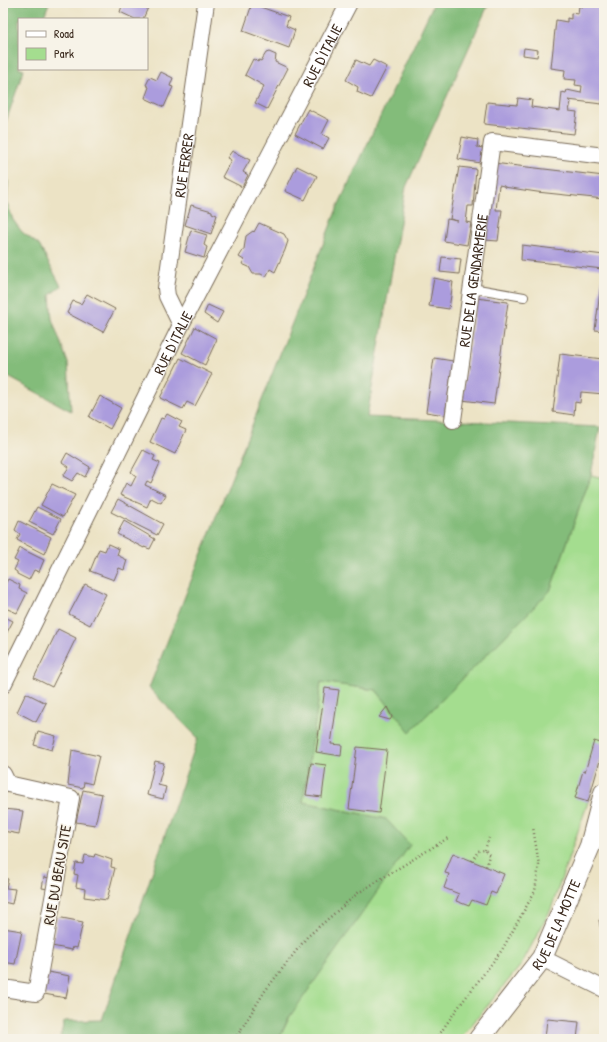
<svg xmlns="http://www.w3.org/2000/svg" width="607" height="1042" viewBox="0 0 607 1042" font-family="'Patrick Hand',sans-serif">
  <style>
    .green { fill: #a4dd8f; stroke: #708456 }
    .forest { fill: #83bc7a; stroke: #5f734c }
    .building { fill: #ab9cdd }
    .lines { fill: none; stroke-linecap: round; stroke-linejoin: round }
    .service-casing { stroke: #796b58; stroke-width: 10 }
    .minor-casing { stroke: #796b58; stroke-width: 18 }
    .tertiary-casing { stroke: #796b58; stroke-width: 22 }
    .path { stroke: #796b58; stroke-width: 2.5; stroke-dasharray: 1 3; stroke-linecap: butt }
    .service { stroke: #fff; stroke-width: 8 }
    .minor { stroke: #fff; stroke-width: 16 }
    .tertiary { stroke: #fff; stroke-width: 20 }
    .labels { text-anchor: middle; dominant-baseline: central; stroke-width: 3; stroke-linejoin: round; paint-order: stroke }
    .street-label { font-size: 15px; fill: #3b2a1e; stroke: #f7f3e8 }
  </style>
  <rect width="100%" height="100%" fill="#f7f3e8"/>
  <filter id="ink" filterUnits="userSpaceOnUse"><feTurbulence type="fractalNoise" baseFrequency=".025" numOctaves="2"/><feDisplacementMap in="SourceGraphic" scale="8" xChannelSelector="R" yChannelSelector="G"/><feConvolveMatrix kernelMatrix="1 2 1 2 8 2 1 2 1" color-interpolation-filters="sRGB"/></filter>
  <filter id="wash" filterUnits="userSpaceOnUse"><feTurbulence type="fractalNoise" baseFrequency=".012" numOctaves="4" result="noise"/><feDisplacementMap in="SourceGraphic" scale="16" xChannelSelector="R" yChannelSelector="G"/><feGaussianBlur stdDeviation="0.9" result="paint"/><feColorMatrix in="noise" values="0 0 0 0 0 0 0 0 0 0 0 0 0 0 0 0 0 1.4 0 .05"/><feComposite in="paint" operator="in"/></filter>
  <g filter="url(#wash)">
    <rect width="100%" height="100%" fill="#ece3c5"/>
    <path class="green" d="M591,475l13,3v269l-16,55 -37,107 -30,56 -61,74h-181l107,-220 -83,-17 18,-120 55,8 34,41 140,-140z"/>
    <g class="forest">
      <path d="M3,3h46l-6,16h-24v50h5l-21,61z"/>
      <path d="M434,3h55l-83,184 -39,230 233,10 -9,48 -41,116 -140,141 -34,-42 -55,-8 -18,120 83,17 24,26 -122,174 -9,20h-219l4,-18 38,-1 96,-282 -49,-50 189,-482z"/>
      <path d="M3,163l5,19 -1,20 6,18 9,12 17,13 22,41 -11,9 2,24 16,44 3,48 -68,-37z"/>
    </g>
    <g id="blocks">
      <g class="building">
        <path d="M123,3h27l-7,16h-8l-15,-7z"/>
        <path d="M583,3h21v81l-2,20 -34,-4 3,2 -2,9 8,1 -3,22 -90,-10 3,-22 30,3 1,-7 14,2 -1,7 29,4 2,-19 4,1 1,-3 14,3 1,-7 -7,-1 1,-5 -12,-1 1,-9 -14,-2 5,-48 11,2v-4l4,1v-6l7,1 1,-8 3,1z"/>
        <path d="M252,4l37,13 -3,9 9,4 -6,18 -46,-17z"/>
        <path d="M524,48l14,2 -1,7 -14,-2z"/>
        <path d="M269,52l7,3 -1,7 13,6 -21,41 -12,-6 9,-17 -19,-11 8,-16 5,3 1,-2 2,1 5,-8z"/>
        <path d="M356,60l13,6 4,-6 14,7 -16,31 -14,-6 1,-5 -12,-7z"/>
        <path d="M161,72l12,6 -3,8 3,1 -9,20 -19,-9 4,-11 -3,-2 4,-8 7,3z"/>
        <path d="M308,109l21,11 -7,14 7,4 -6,11 -28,-15z"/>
        <path d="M462,137l16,3 -1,7 6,1 -3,15 -22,-4z"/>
        <path d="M232,151l18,9 -7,12 5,3 -6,12 -20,-10 9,-17 -4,-2z"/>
        <path d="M493,163l111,13v23l-67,-7 -33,-5v-1l-5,-1 -3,25h6l-4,31 -13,-1z"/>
        <path d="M297,166l20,10 -12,24 -20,-9z"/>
        <path d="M459,167l17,2 -3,37h-5l-2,16 5,1 -4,22 -23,-4 3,-22 11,2 -8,-2z"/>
        <path d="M191,205l21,6v2l5,2 -6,19 -26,-9z"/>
        <path d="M259,223l25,11 4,7 -3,9 -10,22 -5,-3 -4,8 -5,-3h-8l-4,-7 -7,-3 2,-4 -5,-3 5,-8 2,-13 7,-5 1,1z"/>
        <path d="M191,230l16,5 -3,10 3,2 -3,11 -19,-6z"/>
        <path d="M522,245l82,10v76l-9,-1 8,-61 -82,-9z"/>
        <path d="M442,257l19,2 -2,15 -19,-2z"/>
        <path d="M434,278l19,4 -4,27 -20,-3z"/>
        <path d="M87,294l28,15 -12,23 -36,-19 6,-12 8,3z"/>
        <path d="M476,298l32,4 -14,102 -32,-4z"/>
        <path d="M208,305l15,7 -6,11 -13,-9z"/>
        <path d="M195,327l22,12 -12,26 -23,-12z"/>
        <path d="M560,354l43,5 1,35 -23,-2 -1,11 -5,-1 -1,13 -21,-3z"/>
        <path d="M180,358l32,16 -17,32 -8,-4 -4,7 -23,-11z"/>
        <path d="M434,358l19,3 -8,54 -19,-3z"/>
        <path d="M100,396l21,12 -11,21 -21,-12z"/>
        <path d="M167,414l15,8 -3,5 7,3 -11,24 -25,-12 11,-24 3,1z"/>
        <path d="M143,450l12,6 -2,4 7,3 -9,20 -4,-2 -2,4 21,10 -5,8 -10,-5 -4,9 -27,-12 6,-12 5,3 5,-10 -5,-4z"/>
        <path d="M67,453l23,14 -5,10 -7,-4 -6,8 -9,-5 6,-9 -7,-5z"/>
        <path d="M52,484l23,11 -12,22 -22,-12z"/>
        <path d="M118,499l45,25 -6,11 -46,-23z"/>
        <path d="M37,507l24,12 -8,15 -24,-12z"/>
        <path d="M19,521l32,16 -7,17 -27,-14 3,-6 -5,-4z"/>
        <path d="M124,521l31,18 -5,10 -6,-2v1l-27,-14z"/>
        <path d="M108,544l11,5 -2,6 10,5 -3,10 -5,-2 -5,12 -24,-9 9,-22 6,2z"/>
        <path d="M20,548l24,12 -5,12 -5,-2 -5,10 -12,-6v-2l-3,-2 4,-8 -4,-2z"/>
        <path d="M8,579l12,6 -1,4 8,4 -10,20 -14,-6v-18z"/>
        <path d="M85,584l21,10 -16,31 -21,-11z"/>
        <path d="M3,616l10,5 -10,19z"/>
        <path d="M58,629l18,9 -24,49 -18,-9z"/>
        <path d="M325,688l14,2 -8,54 11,1 -1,11 -25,-4z"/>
        <path d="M26,693l20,10 -10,19 -19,-10z"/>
        <path d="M387,707l5,10 -2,3 -11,-3z"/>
        <path d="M38,731l18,5 -4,14 -18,-5z"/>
        <path d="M594,741l10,3v3l-16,55 -13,-4 8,-27 2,1z"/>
        <path d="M357,747l30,3 -8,63 -30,-4z"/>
        <path d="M72,750l27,6 -7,28 -8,-2 -1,6 -15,-3z"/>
        <path d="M155,761l9,2 -6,22 8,2 -3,12 -16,-4z"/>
        <path d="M311,763l15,2 -4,32 -16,-2z"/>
        <path d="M83,790l19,4 -7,31 -19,-3z"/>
        <path d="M3,809l20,2 -4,23 -16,-3z"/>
        <path d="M453,853l51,21 -8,20 -5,-2 -5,13 -14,-5 -3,6 -13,-5 3,-7 -15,-6 5,-14 -4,-1z"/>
        <path d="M95,854l17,6 -1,7 4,1 -8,32 -23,-3 1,-8 -9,-2 2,-12 -4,-1 2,-11 7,1 2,-9 9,2z"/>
        <path d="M44,877l6,1 -2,11 -6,-1z"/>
        <path d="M3,878l5,1 -2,9 9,1 -3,15 -9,-2z"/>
        <path d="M57,917l26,5 -6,26 -4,-1 -1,3 -20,-4z"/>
        <path d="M604,919v23h-1l-4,-22z"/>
        <path d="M3,928l19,3 -7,33 -12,-2z"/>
        <path d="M48,972l22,4 -4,22 -22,-4z"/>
        <path d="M547,1019l32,3 -2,17h-32z"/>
      </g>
    </g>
  </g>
  <g filter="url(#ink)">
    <use href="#blocks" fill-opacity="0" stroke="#796b58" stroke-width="1"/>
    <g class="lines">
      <defs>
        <path id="service" d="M472,288l52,9"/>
        <g id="minor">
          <path id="s1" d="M181,325l-14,-29 -1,-8 40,-285"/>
          <path id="s2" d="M453,420l39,-278 112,14"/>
          <path id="s3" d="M3,685l178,-360 168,-322"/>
          <path d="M3,774l5,10 63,14 -35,195 -33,-5"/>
          <path d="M542,958l62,31"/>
        </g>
        <g id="tertiary">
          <path id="s4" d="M479,1039l63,-81 48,-112 14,-53"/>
        </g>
      </defs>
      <use href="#service" class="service-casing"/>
      <use href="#minor" class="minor-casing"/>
      <use href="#tertiary" class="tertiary-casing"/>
      <g class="path">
        <path d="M485,850l4,-12"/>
        <path d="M472,861l6,-10 7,-1 4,5 -3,12"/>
        <path d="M235,1039l30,-48 42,-54 51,-44 90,-55"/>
        <path d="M436,1039l21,-30 45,-59 33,-59 4,-26 -6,-38"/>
      </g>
      <use href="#service" class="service"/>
      <use href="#minor" class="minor"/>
      <use href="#tertiary" class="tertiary"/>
    </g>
  </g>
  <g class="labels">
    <g class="street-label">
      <text stroke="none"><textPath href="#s3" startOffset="706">RUE D'ITALIE</textPath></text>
      <text stroke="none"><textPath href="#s1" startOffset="164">RUE FERRER</textPath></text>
      <text stroke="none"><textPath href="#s2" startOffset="141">RUE DE LA GENDARMERIE</textPath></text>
      <text stroke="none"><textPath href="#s3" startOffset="382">RUE D'ITALIE</textPath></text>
      <text transform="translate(57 875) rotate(-80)">RUE DU BEAU SITE</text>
      <text stroke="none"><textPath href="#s4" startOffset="139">RUE DE LA MOTTE</textPath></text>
    </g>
  </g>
  <rect width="607" height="1042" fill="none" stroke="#f7f3e8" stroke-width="16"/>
  <rect x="18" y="18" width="130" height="52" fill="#f7f3e8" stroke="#aca397"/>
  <rect x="26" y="31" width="20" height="6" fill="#ffffff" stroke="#aca397"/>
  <text x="54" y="38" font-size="12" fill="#3b2a1e">Road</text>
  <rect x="26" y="48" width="20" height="12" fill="#a4dd8f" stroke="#aca397"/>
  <text x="54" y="58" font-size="12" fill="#3b2a1e">Park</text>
</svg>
